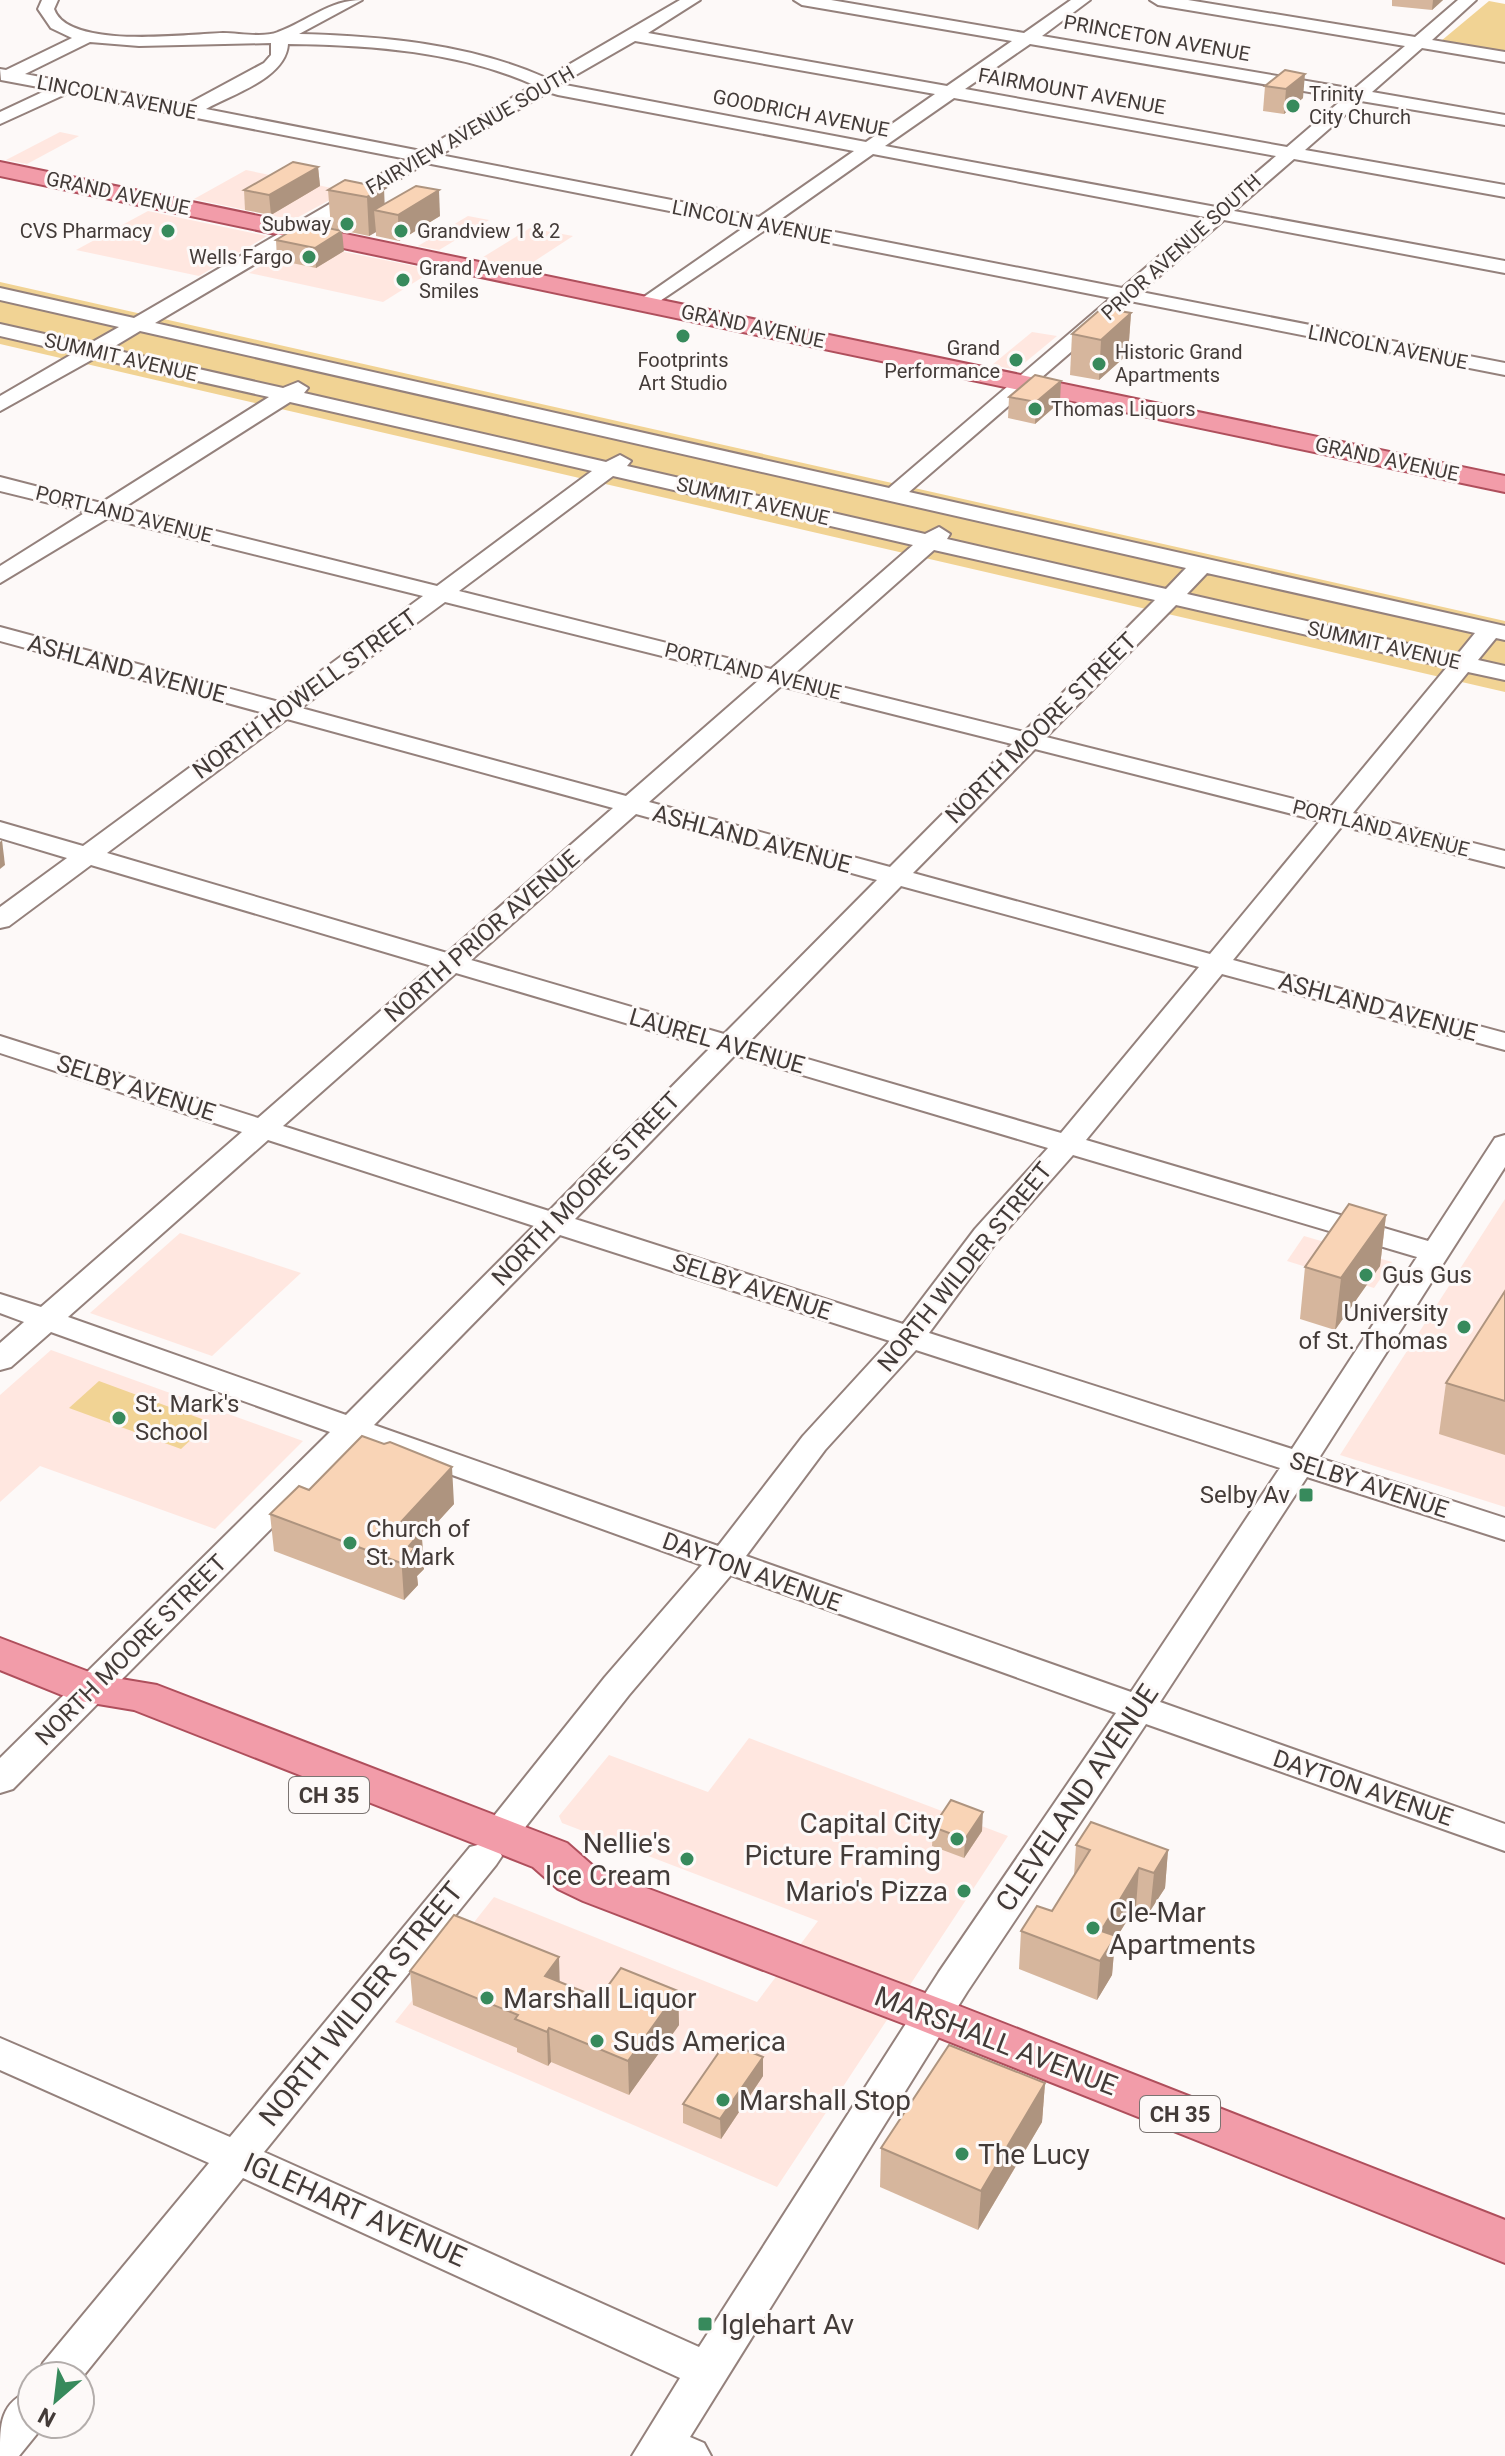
<svg xmlns="http://www.w3.org/2000/svg" width="1505" height="2456" viewBox="0 0 1505 2456" font-family="Roboto,sans-serif">
  <style>
    .built { fill: #ffe7e0 }
    .green { fill: #f1d394 }
    .lines { fill: none; stroke-linecap: round; stroke-linejoin: round }
    .minor-casing { stroke: #94817c; stroke-width: 4 }
    .major-casing { stroke: #af4f5c; stroke-width: 4 }
    .minor { fill: #fff; fill-rule: evenodd }
    .major { fill: #f29ca9; fill-rule: evenodd }
    .wall { fill: #d6b69d }
    .shaded-wall { fill: #ae947f }
    .building { fill: #f9d4b6; stroke: #ae947f; stroke-width: 2 }
    .poi-dot { fill: #378a5c; stroke: #fdf9f8; stroke-width: 3 }
    .labels { text-anchor: middle; dominant-baseline: central; stroke-width: 6; stroke-linejoin: round; paint-order: stroke }
    .far-street-label { font-size: 20px; fill: #433b38; stroke: #fdf9f8 }
    .far-poi-label { font-size: 20px; fill: #433b38; stroke: #fdf9f8; text-anchor: start }
    .shield { fill: #fdf9f8; stroke: #7b7472; stroke-width: 2 }
    .shield-label { font-size: 22px; font-weight: bold; fill: #433b38 }
    .street-label { font-size: 24px; fill: #433b38; stroke: #fdf9f8 }
    .poi-label { font-size: 24px; fill: #433b38; stroke: #fdf9f8; text-anchor: start }
    .near-street-label { font-size: 28px; fill: #433b38; stroke: #fdf9f8 }
    .near-poi-label { font-size: 28px; fill: #433b38; stroke: #fdf9f8; text-anchor: start }
  </style>
  <rect width="100%" height="100%" fill="#fdf9f8"/>
  <g class="built">
    <path d="M60,132l19,4 -52,28 -21,-4z"/>
    <path d="M246,170l100,21 -53,29 -99,-21z"/>
    <path d="M148,211l119,25 -68,40 -123,-26z"/>
    <path d="M468,216l21,4 -50,30 -21,-4z"/>
    <path d="M530,228l43,8 -49,32 -44,-9z"/>
    <path d="M300,243l134,27 -51,32 -134,-29z"/>
    <path d="M1032,332l25,4 -41,34 -24,-5z"/>
    <path d="M1505,1199v308l-165,-52z"/>
    <path d="M180,1233l121,40 -89,83 -122,-43z"/>
    <path d="M1304,1236l88,26 -18,26 -87,-27z"/>
    <path d="M51,1350l252,91 -88,88 -175,-63 -40,36v-107z"/>
    <path d="M749,1738l259,98 -231,351 -382,-165 99,-125 263,105 61,-81 -256,-98 -3,-7 50,-61 99,37z"/>
  </g>
  <g class="green">
    <path d="M1489,1l16,3v47l-64,-10z"/>
    <path d="M0,282l1505,339v71l-1505,-348z"/>
    <path d="M99,1381l111,41 -29,27 -112,-41z"/>
  </g>
  <g class="lines">
    <defs>
      <g id="minor">
        <path d="M42,0h16l-4,9c14,41 134,25 169,24 16,0 40,5 55,-1 30,-11 51,-32 84,-32l-63,34c83,2 171,10 247,44l134,-78h20l-52,33 299,53 65,-45 -210,-36 -8,-5h37l193,33 47,-33h19l-48,36 312,53 51,-43 -247,-41 -8,-5h38l227,37 43,-37h18l-44,40 73,12v10l-83,-14 -50,44 133,23v10l-144,-24 -56,49 200,35v12l-211,-38 -60,52 271,50v12l-281,-53 -83,72 364,71v12l-375,-74 -221,191 596,134v14l-9,-2 -18,22 27,6v14l-37,-8 -115,141 152,38v16l-163,-41 -109,134 272,73v17l-283,-76 -136,166 342,101 67,-103 10,-3v32l-186,291 186,60v22l-198,-63 -147,225 345,122v27l-359,-127 -179,268 -277,445 14,6 7,13h-79l48,-78 -437,-200 -163,202v-4h-43l6,-13 166,-200 -209,-93v-32l230,99 240,-290 15,-4 -4,-8 5,-9 119,-149 97,-112 -344,-124 -345,348 -13,4v-35l330,-326 -279,-100 -40,35 -11,3v-27l24,-21 -24,-9v-19l41,13 201,-175 -242,-79v-17l258,82 174,-152 -341,-101 -82,61 -9,2v-21l67,-49 -67,-20v-16l83,24 181,-133 -264,-72v-14l279,75 144,-106 -315,-78 -108,65v-17l86,-54 -86,-21v-14l101,26 168,-106 -174,-39 -95,53v-15l74,-43 -74,-17v-12l89,20 30,-17 -119,-27v-12l134,30 273,-159 -339,-66 -68,31v-12l49,-23 -48,-9 -1,-11 6,1 66,-32 -21,-10 -13,-19zM635,41l300,53 -69,48 -306,-58zM90,42l49,4 132,-3v12l-7,8 -78,42 -161,-31zM288,44c82,1 170,7 246,41l-113,66 -215,-42c27,-15 80,-31 82,-65zM1030,44l314,54 -57,49 -322,-58zM548,92l10,3 296,56 -95,66 -319,-62zM954,98l322,58 -60,51 -331,-61zM873,154l332,63 -83,71 -344,-67zM426,163l320,63 -105,73 -3,4 3,4 7,2 117,-79 346,68 -222,190 -734,-165zM140,331l1046,237 -20,21 -219,-50 3,-5 -11,-7 -14,7 -298,-68 4,-5 -11,-6 -14,7 -302,-69 4,-5 -10,-6 -15,6 -173,-39zM290,402l302,69 -155,115 -314,-78zM613,476l300,69 -142,124 -312,-78zM934,550l221,50 -131,132 -231,-57zM1207,573l268,60 -18,22 -270,-61zM445,602l314,78 -133,116 -325,-88zM1176,605l271,62 -117,141 -284,-71zM781,686l231,58 -122,123 -241,-65zM287,719l326,89 -166,145 -340,-100zM1035,749l285,72 -110,133 -297,-81zM636,814l241,66 -153,154 -253,-74zM901,886l298,81 -138,166 -312,-91zM456,973l254,75 -161,163 -266,-85zM735,1055l313,93 -73,81 -72,95 -328,-105zM268,1140l266,86 -188,189 -278,-98zM1073,1155l344,102 -125,192 -363,-116 68,-92zM560,1235l330,106 -87,95 -85,110 -344,-121zM916,1350l364,118 -149,224 -385,-136 79,-106zM731,1575l385,138 -177,259 -240,375 -435,-195 232,-287 6,-9 -5,-8 15,-4 117,-149z"/>
        <path d="M32,2390v34h13l-26,32h-19c0,-33 0,-54 32,-66z"/>
      </g>
      <g id="major">
        <path d="M0,162l1505,314v16l-1505,-316z"/>
        <path d="M0,1638l97,37 60,10 358,138 52,20 25,22 25,12 332,125 556,218v43l-590,-235 -332,-127 -25,-12 -25,-22 -50,-20 -349,-137 -60,-10 -74,-30z"/>
      </g>
    </defs>
    <use href="#minor" class="minor-casing"/>
    <use href="#major" class="major-casing"/>
    <use href="#minor" class="minor"/>
    <use href="#major" class="major"/>
  </g>
  <g class="wall">
    <path d="M1392,0h51l-11,10 -40,-4z"/>
    <path d="M1285,70l18,28 -19,16 -21,-3 2,-25z"/>
    <path d="M318,167l2,19 -49,29 -26,-5 -1,-20z"/>
    <path d="M345,180l40,24 55,12 -41,25 -23,-5v-4l-7,4 -38,-8 -3,-38z"/>
    <path d="M276,240l68,11 -28,17 -39,-8z"/>
    <path d="M1131,313l-3,41 -29,26 -29,-5 2,-41z"/>
    <path d="M1009,397l51,5 -25,22 -27,-6z"/>
    <path d="M1386,1215l-6,51 -45,64 -35,-11 5,-52z"/>
    <path d="M1505,1291v164l-66,-21 7,-51z"/>
    <path d="M309,1490l145,14 -32,35 2,30 -7,7 1,9 -14,15 -130,-49 -4,-37z"/>
    <path d="M933,1827l49,4 -18,27 -32,-12z"/>
    <path d="M1076,1845l92,5 -3,38 -15,23 -14,-5 -21,34 -3,35 -15,25 -78,-31 2,-38 31,-20 22,-35z"/>
    <path d="M410,1971l150,11 39,16 79,-7 1,34 -50,70 -78,-33 -3,4 -31,-14v-4l-104,-43z"/>
    <path d="M763,2057v19l-42,63 -38,-16v-19z"/>
    <path d="M1045,2083l-3,39 -64,108 -98,-43 1,-39z"/>
  </g>
  <g class="shaded-wall">
    <path d="M1433,0h10l-11,10z"/>
    <path d="M1305,74l-2,24 -19,16 2,-25z"/>
    <path d="M318,167l2,19 -49,29 -2,-20z"/>
    <path d="M384,188l1,24 -11,-2 2,22 -7,4 -2,-39z"/>
    <path d="M439,190l1,26 -41,25 -1,-26z"/>
    <path d="M342,231l2,20 -28,17 -1,-20z"/>
    <path d="M1131,313l-3,41 -29,26 2,-40z"/>
    <path d="M1061,381l-1,21 -25,22 1,-22z"/>
    <path d="M2,840l3,25 -5,4v-27z"/>
    <path d="M1386,1215l-6,51 -45,64 6,-52z"/>
    <path d="M452,1467l2,37 -32,35 2,30 -7,7 1,9 -14,15 -5,-76z"/>
    <path d="M983,1812l-1,19 -18,27 1,-19z"/>
    <path d="M1168,1850l-3,38 -15,23 4,-38z"/>
    <path d="M1139,1868l-3,38 -21,34 -3,35 -15,25 3,-39 1,-30z"/>
    <path d="M559,1957l1,34 -15,-15z"/>
    <path d="M678,1991l1,34 -50,70 -1,-34z"/>
    <path d="M549,2028l2,34 -3,4 -1,-34z"/>
    <path d="M763,2057v19l-42,63 -1,-20z"/>
    <path d="M1045,2083l-3,39 -64,108 3,-39z"/>
  </g>
  <g class="building">
    <path d="M1285,70l20,4 -19,15 -21,-3z"/>
    <path d="M293,162l25,5 -49,28 -25,-5z"/>
    <path d="M345,180l39,8 -17,9 -39,-7z"/>
    <path d="M416,186l23,4 -41,25 -24,-5z"/>
    <path d="M304,223l38,8 -27,17 -39,-8z"/>
    <path d="M1102,308l29,5 -30,27 -29,-6z"/>
    <path d="M1035,375l26,6 -25,21 -27,-5z"/>
    <path d="M1349,1204l37,11 -45,63 -36,-11z"/>
    <path d="M1505,1291v110l-59,-18z"/>
    <path d="M362,1436l22,8 6,-2 62,25 -53,57 22,8 -12,14 6,2 -14,15 -131,-49 29,-28 10,4z"/>
    <path d="M951,1800l32,12 -18,27 -32,-12z"/>
    <path d="M1091,1822l77,28 -14,23 -15,-5 -38,63 15,5 -16,25 -79,-30 16,-25 15,5 38,-61 -14,-5z"/>
    <path d="M454,1915l105,42 -14,19 54,22 22,-30 57,23 -50,70 -79,-33 -2,4 -32,-13 3,-4 -108,-44z"/>
    <path d="M726,2042l37,15 -43,62 -37,-15z"/>
    <path d="M949,2045l96,38 -64,108 -100,-43z"/>
  </g>
  <g class="poi-dot">
    <circle cx="1293" cy="106" r="8"/>
    <circle cx="347" cy="224" r="8"/>
    <circle cx="168" cy="231" r="8"/>
    <circle cx="401" cy="231" r="8"/>
    <circle cx="309" cy="257" r="8"/>
    <circle cx="403" cy="280" r="8"/>
    <circle cx="683" cy="336" r="8"/>
    <circle cx="1016" cy="360" r="8"/>
    <circle cx="1099" cy="364" r="8"/>
    <circle cx="1035" cy="409" r="8"/>
    <circle cx="1366" cy="1275" r="8"/>
    <circle cx="1464" cy="1327" r="8"/>
    <circle cx="119" cy="1418" r="8"/>
    <rect x="1298" y="1487" width="16" height="16" rx="4"/>
    <circle cx="350" cy="1543" r="8"/>
    <circle cx="957" cy="1839" r="8"/>
    <circle cx="687" cy="1859" r="8"/>
    <circle cx="964" cy="1891" r="8"/>
    <circle cx="1093" cy="1928" r="8"/>
    <circle cx="487" cy="1998" r="8"/>
    <circle cx="597" cy="2041" r="8"/>
    <circle cx="723" cy="2100" r="8"/>
    <circle cx="962" cy="2154" r="8"/>
    <rect x="697" y="2316" width="16" height="16" rx="4"/>
  </g>
  <g class="labels">
    <g class="far-street-label">
      <text transform="translate(1157 38) rotate(10)">PRINCETON AVENUE</text>
      <text transform="translate(1072 91) rotate(10)">FAIRMOUNT AVENUE</text>
      <text transform="translate(117 97) rotate(11)">LINCOLN AVENUE</text>
      <text transform="translate(801 113) rotate(11)">GOODRICH AVENUE</text>
      <text transform="translate(470 130) rotate(-30)">FAIRVIEW AVENUE SOUTH</text>
      <text transform="translate(118 193) rotate(12)">GRAND AVENUE</text>
      <text transform="translate(752 222) rotate(11)">LINCOLN AVENUE</text>
      <text transform="translate(1181 247) rotate(-42)">PRIOR AVENUE SOUTH</text>
      <text transform="translate(753 326) rotate(12)">GRAND AVENUE</text>
      <text transform="translate(1388 347) rotate(11)">LINCOLN AVENUE</text>
      <text transform="translate(121 357) rotate(13)">SUMMIT AVENUE</text>
      <text transform="translate(1387 459) rotate(12)">GRAND AVENUE</text>
      <text transform="translate(753 501) rotate(13)">SUMMIT AVENUE</text>
      <text transform="translate(124 514) rotate(14)">PORTLAND AVENUE</text>
      <text transform="translate(1384 645) rotate(13)">SUMMIT AVENUE</text>
      <text transform="translate(753 671) rotate(14)">PORTLAND AVENUE</text>
      <text transform="translate(1381 828) rotate(14)">PORTLAND AVENUE</text>
    </g>
    <g class="far-poi-label">
      <text x="1309" y="94">Trinity<tspan x="1309" dy="23">City Church</tspan></text>
      <text x="331" y="224" text-anchor="end">Subway</text>
      <text x="152" y="231" text-anchor="end">CVS Pharmacy</text>
      <text x="417" y="231">Grandview 1 &amp; 2</text>
      <text x="293" y="257" text-anchor="end">Wells Fargo</text>
      <text x="419" y="268">Grand Avenue<tspan x="419" dy="23">Smiles</tspan></text>
      <text x="1000" y="348" text-anchor="end">Grand<tspan x="1000" dy="23">Performance</tspan></text>
      <text x="1115" y="352">Historic Grand<tspan x="1115" dy="23">Apartments</tspan></text>
      <text x="683" y="360" text-anchor="middle">Footprints<tspan x="683" dy="23">Art Studio</tspan></text>
      <text x="1051" y="409">Thomas Liquors</text>
    </g>
    <g class="shield">
      <rect x="289" y="1777" width="80" height="36" rx="6"/>
      <rect x="1140" y="2096" width="80" height="36" rx="6"/>
    </g>
    <g class="shield-label">
      <text x="329" y="1795">CH 35</text>
      <text x="1180" y="2114">CH 35</text>
    </g>
    <g class="street-label">
      <text transform="translate(127 669) rotate(15)">ASHLAND AVENUE</text>
      <text transform="translate(305 694) rotate(-36)">NORTH HOWELL STREET</text>
      <text transform="translate(1041 728) rotate(-45)">NORTH MOORE STREET</text>
      <text transform="translate(752 839) rotate(15)">ASHLAND AVENUE</text>
      <text transform="translate(482 936) rotate(-41)">NORTH PRIOR AVENUE</text>
      <text transform="translate(1378 1007) rotate(15)">ASHLAND AVENUE</text>
      <text transform="translate(717 1041) rotate(16)">LAUREL AVENUE</text>
      <text transform="translate(136 1088) rotate(18)">SELBY AVENUE</text>
      <text transform="translate(586 1189) rotate(-46)">NORTH MOORE STREET</text>
      <text transform="translate(965 1267) rotate(-51)">NORTH WILDER STREET</text>
      <text transform="translate(752 1287) rotate(18)">SELBY AVENUE</text>
      <text transform="translate(1369 1485) rotate(18)">SELBY AVENUE</text>
      <text transform="translate(752 1572) rotate(20)">DAYTON AVENUE</text>
      <text transform="translate(131 1650) rotate(-45)">NORTH MOORE STREET</text>
      <text transform="translate(1363 1788) rotate(19)">DAYTON AVENUE</text>
    </g>
    <g class="poi-label">
      <text x="1382" y="1275">Gus Gus</text>
      <text x="1448" y="1313" text-anchor="end">University<tspan x="1448" dy="28">of St. Thomas</tspan></text>
      <text x="135" y="1404">St. Mark's<tspan x="135" dy="28">School</tspan></text>
      <text x="1290" y="1495" text-anchor="end">Selby Av</text>
      <text x="366" y="1529">Church of<tspan x="366" dy="28">St. Mark</tspan></text>
    </g>
    <g class="near-street-label">
      <text transform="translate(1077 1798) rotate(-56)">CLEVELAND AVENUE</text>
      <text transform="translate(361 2004) rotate(-51)">NORTH WILDER STREET</text>
      <text transform="translate(996 2041) rotate(21)">MARSHALL AVENUE</text>
      <text transform="translate(355 2210) rotate(24)">IGLEHART AVENUE</text>
    </g>
    <g class="near-poi-label">
      <text x="941" y="1823" text-anchor="end">Capital City<tspan x="941" dy="32">Picture Framing</tspan></text>
      <text x="671" y="1843" text-anchor="end">Nellie's<tspan x="671" dy="32">Ice Cream</tspan></text>
      <text x="948" y="1891" text-anchor="end">Mario's Pizza</text>
      <text x="1109" y="1912">Cle-Mar<tspan x="1109" dy="32">Apartments</tspan></text>
      <text x="503" y="1998">Marshall Liquor</text>
      <text x="613" y="2041">Suds America</text>
      <text x="739" y="2100">Marshall Stop</text>
      <text x="978" y="2154">The Lucy</text>
      <text x="721" y="2324">Iglehart Av</text>
    </g>
  </g>
  <g transform="translate(56 2400) rotate(208)"><circle r="38" fill="#fdf9f8" stroke="#b3adab" stroke-width="2"/>
  <path d="M0-6L14 30L0 20L-14 30Z" fill="#378a5c"/>
  <text y="-12" font-size="22" font-weight="bold" text-anchor="middle" fill="#433b38">N</text>
  </g>
</svg>
